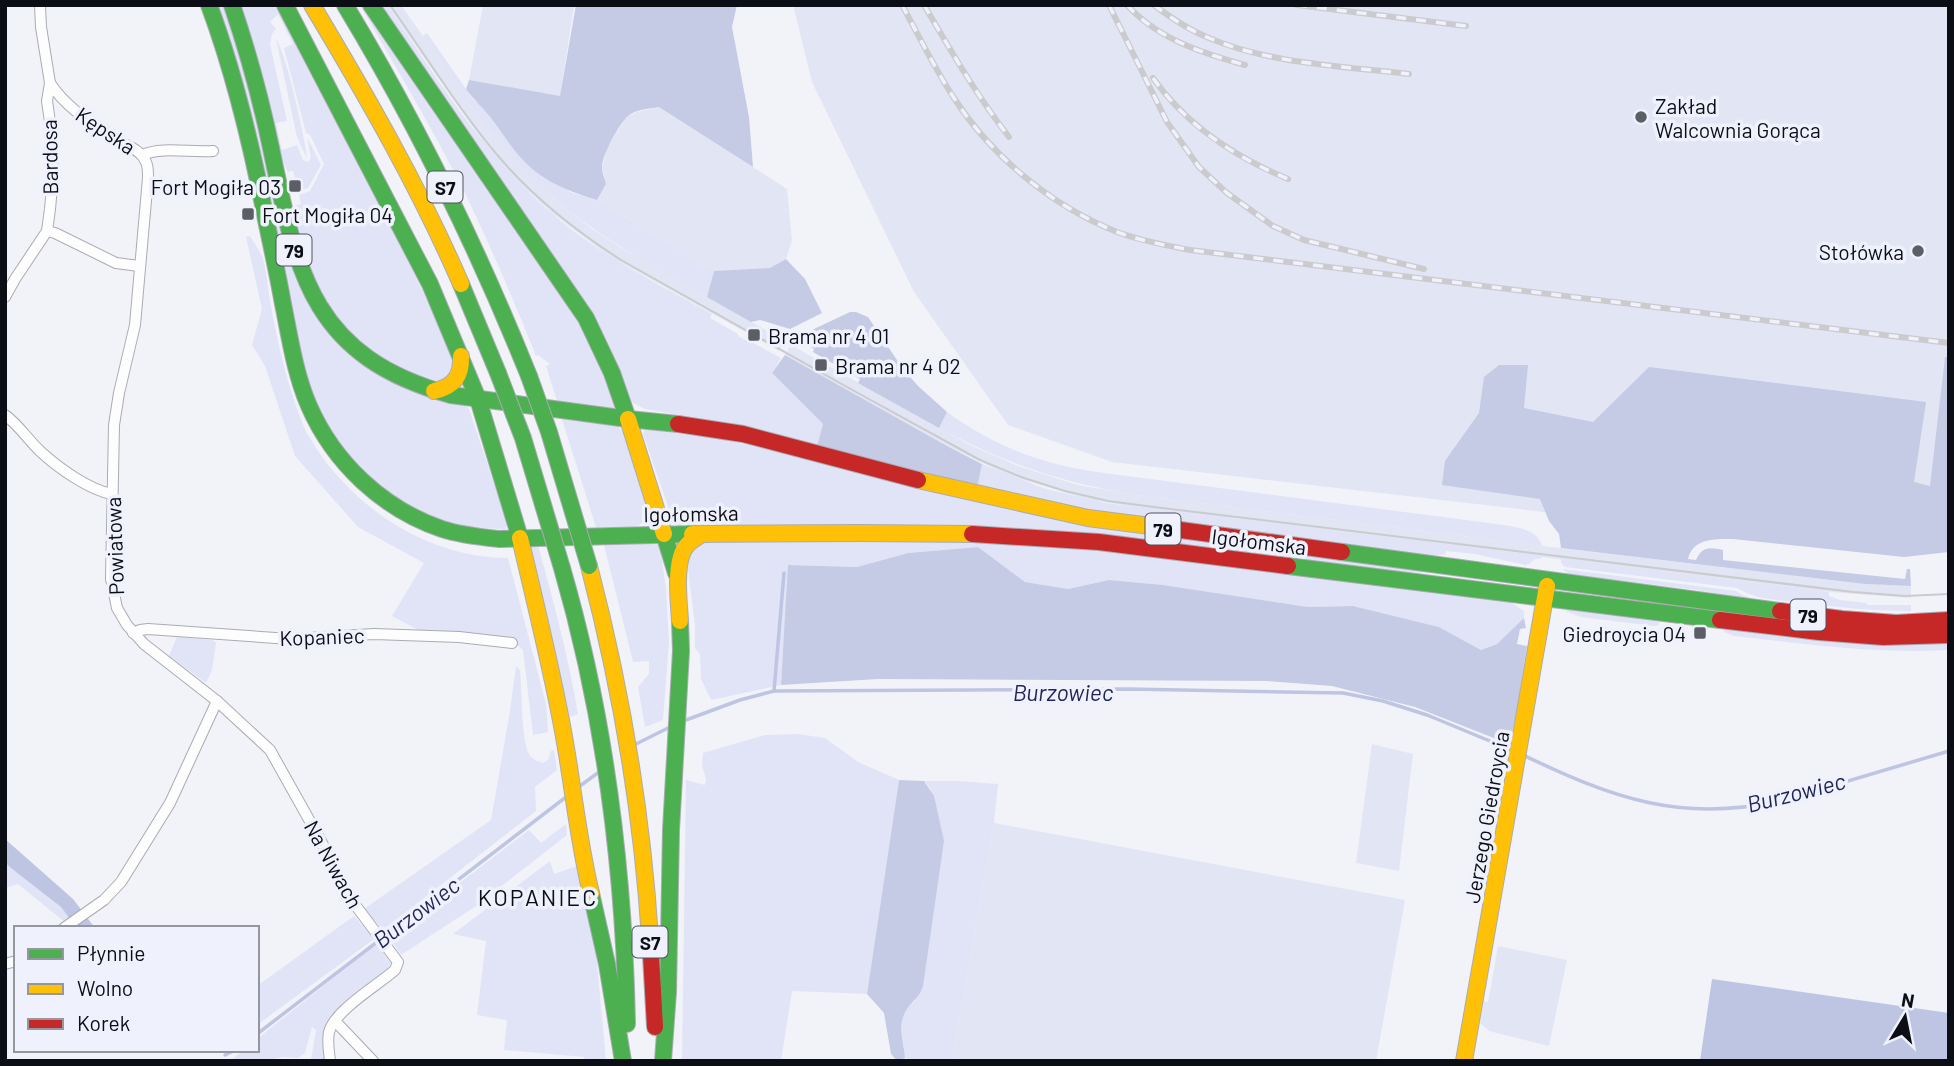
<svg xmlns="http://www.w3.org/2000/svg" width="1954" height="1066" viewBox="0 0 1954 1066" font-family="Barlow,sans-serif">
  <style>
    .built { fill: #e2e5f3 }
    .green { fill: #e0e4f6 }
    .forest { fill: #c5cbe4 }
    .water { fill: #bec5e3 }
    .lines { fill: none; stroke-linecap: round; stroke-linejoin: round }
    .stream { stroke: #bec5e3; stroke-width: 3.5 }
    .street-casing { stroke: #aaacb3; stroke-width: 12 }
    .fast-casing { stroke: #aaacb3; stroke-width: 18 }
    .slow-casing { stroke: #aaacb3; stroke-width: 18 }
    .jam-casing { stroke: #aaacb3; stroke-width: 18 }
    .street { stroke: #fdfdfe; stroke-width: 10 }
    .fast { stroke: #4caf50; stroke-width: 16 }
    .slow { stroke: #ffc107; stroke-width: 16 }
    .jam { stroke: #c62828; stroke-width: 16 }
    .tram { stroke: #cbcbce; stroke-width: 2 }
    .rail-casing { stroke: #cbcbce; stroke-width: 6 }
    .rail { stroke: #eff1fc; stroke-width: 3.5; stroke-dasharray: 10; stroke-linecap: butt }
    .fast-bridge-casing { stroke: #aaacb3; stroke-width: 18; stroke-linecap: butt }
    .fast-bridge { stroke: #4caf50; stroke-width: 16 }
    .poi-dot { fill: #5c5e65; stroke: #eff1fc; stroke-width: 2.5 }
    .labels { text-anchor: middle; dominant-baseline: central; stroke-width: 7; stroke-linejoin: round; paint-order: stroke }
    .shield { fill: #eff1fc; stroke: #50525b; stroke-width: 2 }
    .shield-label { font-size: 19px; font-weight: bold; fill: #0c0e16 }
    .poi-label { font-size: 21px; fill: #0c0e16; stroke: #eff1fc; text-anchor: start }
    .street-label { font-size: 21px; fill: #0c0e16; stroke: #eff1fc }
    .water-label { font-size: 23px; font-style: italic; fill: #1f2456; stroke: #eff1fc }
    .neighbourhood-label { font-size: 23px; letter-spacing: 2px; fill: #0c0e16; stroke: #eff1fc }
  </style>
  <rect width="100%" height="100%" fill="#f2f3f9"/>
  <g class="built">
    <path d="M387,5h14l93,131 60,63 38,30 28,18 165,94 -6,10 -170,-95 -57,-43 -36,-33 -29,-33z"/>
    <path d="M483,5h91l-14,92 -91,-17z"/>
    <path d="M793,5h1156v540l-76,5 -761,-88 -104,-37 -94,-133 -102,-210z"/>
    <path d="M660,107l127,82 5,52 -6,18 -16,9 -56,3 -117,-71 9,-16 -4,-16 5,-20 7,-12 13,-19 9,-5z"/>
    <path d="M791,345l179,100 48,21 60,19 59,10 405,51 323,38 46,2v12l-82,-6 -668,-81 -75,-12 -78,-24 -61,-29 -162,-91z"/>
    <path d="M1372,744l41,10 -14,117 -43,-8z"/>
    <path d="M994,823l411,77 -29,161h-424z"/>
    <path d="M1498,946l69,14 -18,86 -60,-15 -9,-8 4,-22 4,1 2,-10z"/>
  </g>
  <g class="green">
    <path d="M216,5h8l100,321 142,80 3,3 39,116 -3,4 -31,-1 -39,-9 -20,-9 -44,-29 -44,-53 -18,-43z"/>
    <path d="M239,5h38l99,188 78,165 -5,22 -24,2 -64,-36 -44,-54 -18,-46 -4,-40 6,-2 -2,-9 11,-4 14,-27 -14,-29 -4,-2 -22,-85 9,-4 -15,-30 -8,8 6,7 -4,5 -2,10 17,77 -11,2 6,27 15,-5 6,15 5,2 3,-4 -4,-21 14,28 -13,23 -10,3 -5,-20 -5,1 -9,-18z"/>
    <path d="M360,5h2l221,321 35,84 -60,-6 -12,-38 4,-2 -12,-9 -2,1c-22,-55 -45,-109 -71,-163 -32,-64 -69,-125 -105,-188z"/>
    <path d="M379,5h8c53,77 101,157 174,216 46,38 99,64 151,93l-2,4 28,16v2l9,5 1,-1 33,18 -9,15 51,51 -6,22 -75,-21 -97,-16 -12,-6z"/>
    <path d="M427,33l46,66 97,93 27,8 117,71 -7,26c-58,-33 -116,-64 -165,-109 -48,-44 -82,-99 -119,-152z"/>
    <path d="M276,39c10,14 29,99 31,120l-10,-22z"/>
    <path d="M250,236c4,7 10,15 13,23 4,15 5,32 8,47 4,23 9,46 15,68 5,17 14,46 22,61 40,70 118,123 200,123l38,146 2,28 -15,3 -10,-85 -15,-13 -38,-4 -50,-2 -28,-15 32,-53 -66,-36 -63,-71 -30,-90 -13,-21 10,-36 -16,-72z"/>
    <path d="M947,412c50,36 97,53 157,61l385,50c17,3 48,3 53,23l-405,-51c-76,-12 -130,-31 -198,-67z"/>
    <path d="M561,416l55,9 7,6 26,82c-9,22 -33,15 -53,14z"/>
    <path d="M645,430h7l67,9 122,26 601,107 -54,1 -324,-41 -389,-5 -32,-93z"/>
    <path d="M982,464l64,25 60,14 436,53 -2,3h-5l-6,5 -4,1 -50,-11 -29,-3 -1,3 -16,3 -270,-34 -182,-34z"/>
    <path d="M916,539l199,11 394,51 15,10v7l-27,26 -16,6 -42,-23 -86,-21 -45,1 -145,-22 -54,-5 -41,9 -43,-7 -47,-35 -70,6 -51,14 -68,-2 -8,120 -70,15 -10,-21 -1,-25 -5,-6v-23l-7,-56 2,-23 11,-6z"/>
    <path d="M603,541h55l2,6 6,41 3,54 -6,78 -18,7 -7,-40 11,-13v-13l-16,1z"/>
    <path d="M537,542c16,57 31,114 41,172l-8,3 -41,-172z"/>
    <path d="M1561,559l268,33v4l11,4 27,3v2h44v6c-39,0 -77,-4 -115,-9 -20,-2 -42,-3 -59,-14l-172,-21 -4,-4z"/>
    <path d="M1563,569l173,22c17,12 43,12 63,15 44,5 87,8 131,9l-65,-1 -119,-15 -48,-9 -123,-15 -7,-1z"/>
    <path d="M1572,609l65,8 22,5v3l-5,1 -73,-9 -16,-6z"/>
    <path d="M1733,629l216,13v8c-73,4 -143,-6 -215,-14l-10,-4v-2z"/>
    <path d="M177,637l35,3 4,3 -4,27 -6,13 -37,-27z"/>
    <path d="M516,666l4,4c2,19 1,70 9,84 4,6 8,7 14,9l5,-3 3,-9 3,-1 3,20 -22,17 1,24 -153,119 -19,-21 127,-89 18,-103z"/>
    <path d="M798,734l27,4 33,24 41,18 -32,214 -75,-3 -11,70h-99l4,-281 19,5 1,-6 -4,-13 1,-13 62,-18z"/>
    <path d="M924,781h34l40,3 -4,39 -42,238h-33l-14,-3c-1,-22 -12,-40 10,-57l29,-159 -14,-54z"/>
    <path d="M566,824l1,11 -91,71 -75,49 -12,-18 140,-107 12,13z"/>
    <path d="M550,861l4,13 23,-8 19,86 10,109h-21l-1,-4 -80,-7 3,-30 -30,-5 9,-74 -33,-7z"/>
    <path d="M5,862l56,45 9,11 -4,5 -48,-39 -13,4z"/>
    <path d="M354,916l20,23 -117,86v-39z"/>
    <path d="M376,944l15,19 -4,7 -54,47 -7,44 -15,-1 5,-30 -4,-3 -7,26 -7,5 -15,-1 -17,4h-36l14,-11h13v-11z"/>
  </g>
  <g class="forest">
    <path d="M576,5h161l-5,22 17,90 4,50 -94,-60c-10,2 -24,2 -32,10 -9,9 -25,38 -25,51 0,5 3,11 4,16l-9,16c-26,-8 -53,-18 -72,-38 -13,-13 -23,-30 -34,-44 -8,-10 -17,-18 -25,-29l3,-9 91,16z"/>
    <path d="M786,259l19,20 17,34 -32,16 -30,-9 -9,2 -44,-25 7,-26 56,-3z"/>
    <path d="M850,312h6l12,5 35,52 15,17 29,26 -8,16 -81,-45 2,-4 -47,-27 1,-3 -9,-5 -2,3 -10,-6 2,-3z"/>
    <path d="M785,355l162,91 35,18 -5,25 -160,-43 6,-22 -51,-51z"/>
    <path d="M1945,357h4v195l-45,5 -171,-18c-18,0 -40,-1 -45,20l8,1c6,-14 14,-13 27,-10v10l182,19 2,-10h3l1,17 -46,-2 -304,-36 -2,-14 -10,-13 -9,-22 -98,-14 3,-24 34,-48 5,-36 15,-12h29l-4,43 69,14 56,-55 277,35 -12,80 16,4z"/>
    <path d="M978,547l47,35 43,7 41,-9 54,5 145,22 45,-1 86,21 42,23 16,-6 27,-26 2,10 -6,1 -3,15 10,2 -11,69 -7,29 -94,-37 -83,-21 -65,-5 -389,-2 -97,6 7,-120 69,2 51,-14z"/>
    <path d="M899,780l25,1 10,15 10,45 -21,145c-3,11 -10,14 -16,23 -11,17 -3,32 -2,49l-8,3 -6,-7 -7,-41 -17,-19z"/>
  </g>
  <g class="water">
    <path d="M5,839l68,60 22,29h-18l-16,-21 -50,-39 -6,-6z"/>
    <path d="M1712,979l237,34v48h-249z"/>
  </g>
  <g class="lines">
    <g class="stream">
      <path d="M774,691l10,-118"/>
      <path d="M686,720l54,-20 34,-9 355,-2 214,4 40,8 44,14 87,36"/>
      <path d="M636,744l34,-17"/>
      <path d="M1521,754c91,44 161,70 263,46l165,-49"/>
      <path d="M580,786l19,-14"/>
      <path d="M257,1034l309,-237"/>
      <path d="M225,1055l10,-5"/>
    </g>
    <defs>
      <g id="street">
        <path d="M50,83c16,25 42,40 66,56 9,6 21,9 27,18 5,6 5,13 5,21l-13,147 -16,68 -5,32 -3,154 6,29 10,17 17,19 73,57 53,49 51,91 26,53 51,68 -3,8c-17,15 -60,40 -66,62 -2,10 0,19 1,29"/>
        <path d="M142,155c22,-9 48,-2 71,-4"/>
        <path d="M47,231l8,2 61,30 23,3"/>
        <path d="M5,297l10,-18 32,-48 3,-22 3,-34 -1,-39 -5,-35 3,-18 -9,-56 -1,-22"/>
        <path d="M5,415c14,10 23,25 35,36 17,16 49,39 72,43"/>
        <path d="M133,633l7,-3 8,-1 142,10 84,-5 85,3 53,6"/>
        <path d="M64,928l40,-28 17,-18 49,-79 47,-102"/>
        <path d="M5,964l11,-3"/>
        <path d="M335,1021l38,40"/>
      </g>
      <g id="fast">
        <path d="M209,5c26,70 43,142 57,215 6,28 12,56 17,84 7,34 12,70 26,102 25,57 74,103 133,123 18,6 38,8 57,10l193,-5"/>
        <path d="M232,5c16,47 29,95 39,143 26,126 41,209 180,247l177,24 50,5"/>
        <path d="M285,5l145,279 48,115"/>
        <path d="M345,5c72,119 132,242 184,371"/>
        <path d="M371,5l215,313 26,55 16,46"/>
        <path d="M461,284l37,89"/>
        <path d="M478,399l42,139"/>
        <path d="M664,534l12,39"/>
        <path d="M1342,552l438,59"/>
        <path d="M1288,566l432,54"/>
        <path d="M562,568c43,148 62,302 65,456"/>
        <path d="M591,893l16,71 16,97"/>
        <path d="M663,1061l5,-69 3,-162 10,-179 -1,-30"/>
      </g>
      <g id="slow">
        <path d="M312,5c54,90 107,182 149,279"/>
        <path d="M434,391c20,-4 28,-15 27,-35"/>
        <path d="M628,419l36,115"/>
        <path d="M918,480l170,38 78,10"/>
        <path d="M692,534l169,-1 111,1"/>
        <path d="M520,538c15,64 31,128 43,193 10,54 15,109 28,162"/>
        <path d="M589,566c32,122 53,246 61,372"/>
        <path d="M680,621c-1,-19 -7,-63 8,-77 4,-4 10,-7 14,-10"/>
        <path d="M1464,1061l83,-475"/>
      </g>
      <g id="jam">
        <path d="M678,424l65,10 175,46"/>
        <path d="M1166,528l176,24"/>
        <path d="M972,534l127,8 189,24"/>
        <path d="M1780,611l62,8 54,4 53,-3"/>
        <path d="M1720,620l99,12 64,5 66,-2"/>
        <path d="M650,938l5,89"/>
      </g>
    </defs>
    <use href="#street" class="street-casing"/>
    <use href="#fast" class="fast-casing"/>
    <use href="#slow" class="slow-casing"/>
    <use href="#jam" class="jam-casing"/>
    <use href="#street" class="street"/>
    <use href="#fast" class="fast"/>
    <use href="#slow" class="slow"/>
    <use href="#jam" class="jam"/>
    <path class="tram" d="M390,5c36,51 69,105 109,152 35,41 77,74 122,103l226,127 133,73 41,17 44,14 43,10 46,6 699,85 52,4 44,-2"/>
    <defs>
      <g id="rail">
        <path d="M902,5c17,31 33,64 52,93 38,59 98,108 163,134 24,9 48,13 73,18l759,93"/>
        <path d="M924,5c27,46 53,91 85,132"/>
        <path d="M1109,5l58,117 32,45 28,26 46,33 31,14 120,29"/>
        <path d="M1127,5c31,34 75,48 118,60"/>
        <path d="M1154,5c17,13 35,25 55,33 61,26 134,28 200,36"/>
        <path d="M1297,5l169,21"/>
        <path d="M1153,78c34,48 82,79 135,101"/>
      </g>
    </defs>
    <use href="#rail" class="rail-casing"/>
    <use href="#rail" class="rail"/>
    <defs>
      <g id="fast-bridge">
        <path d="M498,373l25,65 39,130"/>
        <path d="M529,376l20,56 40,134"/>
      </g>
    </defs>
    <use href="#fast-bridge" class="fast-bridge-casing"/>
    <use href="#fast-bridge" class="fast-bridge"/>
  </g>
  <g class="poi-dot">
    <circle cx="1641" cy="117" r="7"/>
    <rect x="288" y="179" width="14" height="14" rx="3.5"/>
    <rect x="241" y="207" width="14" height="14" rx="3.5"/>
    <circle cx="1918" cy="251" r="7"/>
    <rect x="747" y="328" width="14" height="14" rx="3.5"/>
    <rect x="814" y="358" width="14" height="14" rx="3.5"/>
    <rect x="1693" y="626" width="14" height="14" rx="3.5"/>
  </g>
  <g class="labels">
    <g class="shield">
      <rect x="427.5" y="171.5" width="35" height="31" rx="5"/>
      <rect x="276.5" y="234.5" width="35" height="31" rx="5"/>
      <rect x="1145.5" y="513.5" width="35" height="31" rx="5"/>
      <rect x="1790.5" y="599.5" width="35" height="31" rx="5"/>
      <rect x="632.5" y="926.5" width="35" height="31" rx="5"/>
    </g>
    <g class="shield-label">
      <text x="445" y="187">S7</text>
      <text x="294" y="250">79</text>
      <text x="1163" y="529">79</text>
      <text x="1808" y="615">79</text>
      <text x="650" y="942">S7</text>
    </g>
    <g class="poi-label">
      <text x="1655" y="105">Zakład<tspan x="1655" dy="24">Walcownia Gorąca</tspan></text>
      <text x="281" y="186" text-anchor="end">Fort Mogiła 03</text>
      <text x="262" y="214">Fort Mogiła 04</text>
      <text x="1904" y="251" text-anchor="end">Stołówka</text>
      <text x="768" y="335">Brama nr 4 01</text>
      <text x="835" y="365">Brama nr 4 02</text>
      <text x="1686" y="633" text-anchor="end">Giedroycia 04</text>
    </g>
    <g class="street-label">
      <text transform="translate(106 130) rotate(34)">Kępska</text>
      <text transform="translate(49 157) rotate(-91)">Bardosa</text>
      <text transform="translate(691 513) rotate(-1)">Igołomska</text>
      <text transform="translate(1259 541) rotate(7)">Igołomska</text>
      <text transform="translate(114 546) rotate(-92)">Powiatowa</text>
      <text transform="translate(322 636) rotate(-2)">Kopaniec</text>
      <text transform="translate(1486 817) rotate(-80)">Jerzego Giedroycia</text>
      <text transform="translate(334 864) rotate(61)">Na Niwach</text>
    </g>
    <g class="water-label">
      <text x="1063" y="692">Burzowiec</text>
      <text transform="translate(1796 792) rotate(-14)">Burzowiec</text>
      <text transform="translate(416 912) rotate(-37)">Burzowiec</text>
    </g>
    <g class="neighbourhood-label">
      <text x="538" y="897">KOPANIEC</text>
    </g>
  </g>
  <rect width="1954" height="1066" fill="none" stroke="#0c0e16" stroke-width="14"/>
  <rect x="14" y="926" width="245" height="126" fill="#eff1fc" stroke="#9496a0" stroke-width="2"/>
  <rect x="28" y="949" width="35" height="10" fill="#4caf50" stroke="#9496a0" stroke-width="2"/>
  <text x="77" y="961" font-size="21" fill="#0c0e16">Płynnie</text>
  <rect x="28" y="984" width="35" height="10" fill="#ffc107" stroke="#9496a0" stroke-width="2"/>
  <text x="77" y="996" font-size="21" fill="#0c0e16">Wolno</text>
  <rect x="28" y="1019" width="35" height="10" fill="#c62828" stroke="#9496a0" stroke-width="2"/>
  <text x="77" y="1031" font-size="21" fill="#0c0e16">Korek</text>
  <g transform="translate(1905 1017) rotate(10)" stroke="#eff1fc" stroke-width="5" paint-order="stroke">
  <path d="M0-5L12 26L0 18L-12 26Z" fill="#0c0e16"/>
  <text y="-10" font-size="19" font-weight="bold" text-anchor="middle" fill="#0c0e16">N</text>
  </g>
</svg>
